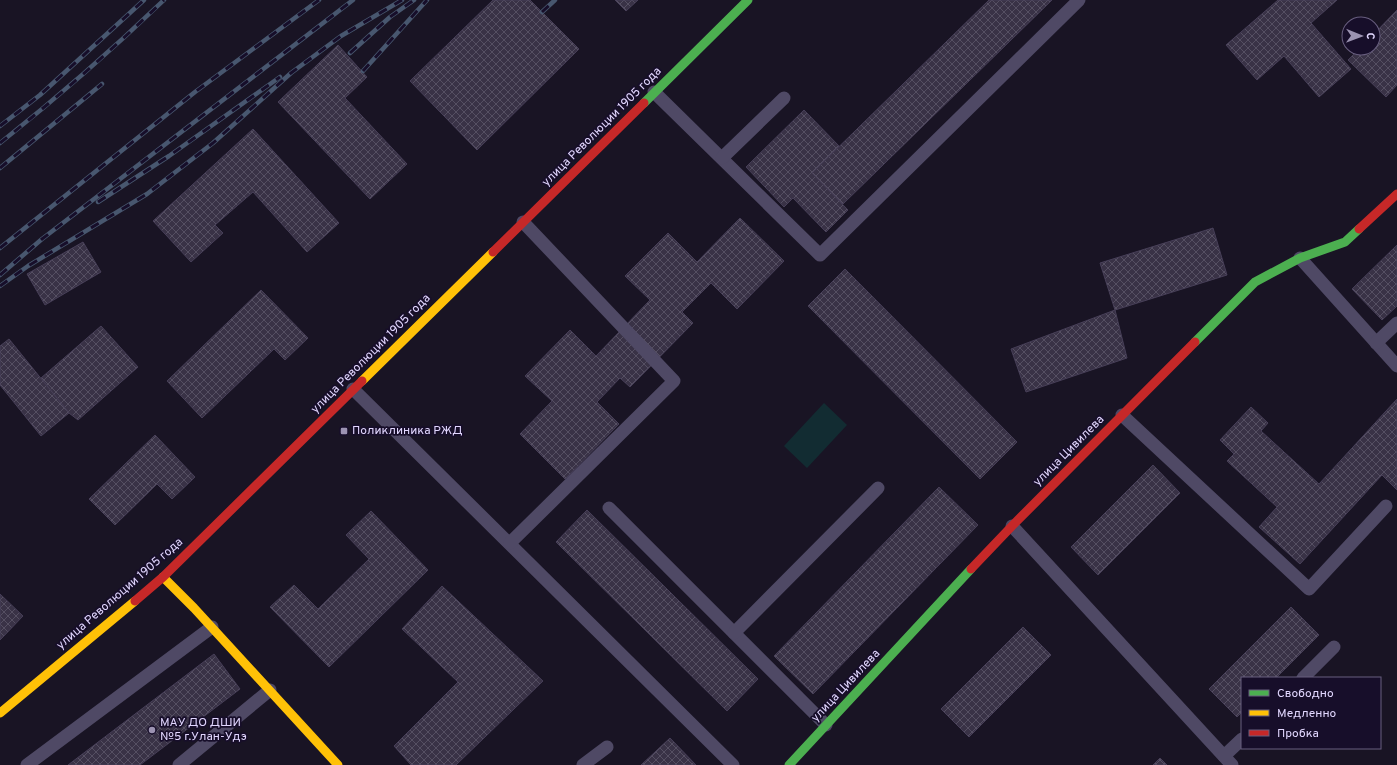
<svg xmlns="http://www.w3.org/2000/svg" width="1397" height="765" viewBox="0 0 1397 765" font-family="Overpass,sans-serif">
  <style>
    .pitch { fill: #122c32 }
    .building { fill: url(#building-cross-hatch); stroke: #473f58 }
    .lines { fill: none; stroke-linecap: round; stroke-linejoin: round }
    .lane { stroke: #4f4965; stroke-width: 13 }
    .fast { stroke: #4caf50; stroke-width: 9 }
    .slow { stroke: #ffc107; stroke-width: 9 }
    .jam { stroke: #c62828; stroke-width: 9 }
    .rail-casing { stroke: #48576f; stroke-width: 4.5 }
    .rail { stroke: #170e2a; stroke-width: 3; stroke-dasharray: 9; stroke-linecap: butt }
    .poi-dot { fill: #9c93b2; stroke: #170e2a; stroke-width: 1.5 }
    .labels { text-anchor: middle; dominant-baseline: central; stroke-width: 3.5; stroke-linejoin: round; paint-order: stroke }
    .street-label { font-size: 12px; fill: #e2d7ff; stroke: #170e2a }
    .poi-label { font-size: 12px; fill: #e2d7ff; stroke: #170e2a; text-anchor: start }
  </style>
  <defs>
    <pattern id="building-cross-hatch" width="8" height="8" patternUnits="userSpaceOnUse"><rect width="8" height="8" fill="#393246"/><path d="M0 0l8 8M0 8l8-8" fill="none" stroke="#554f62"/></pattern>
  </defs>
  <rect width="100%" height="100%" fill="#191424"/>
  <path class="pitch" d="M824,403l23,22 -40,43 -23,-22z"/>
  <g class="building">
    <path d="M493,0h37l49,49 -102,101 -67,-69z"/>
    <path d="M615,0h23l-12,11z"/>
    <path d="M989,0h63l-209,204 -31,-31z"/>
    <path d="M1278,0h59l-26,23 40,46 -32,28 -35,-41 -27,24 -31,-35z"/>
    <path d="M1397,10v75l-11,12 -38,-37 12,-12h13v-13z"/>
    <path d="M338,45l29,32 -22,21 62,66 -37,35 -92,-97z"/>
    <path d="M804,110l35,36 -27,27 36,37 -22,22 -33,-34 -9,9 -38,-40z"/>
    <path d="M253,129l86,94 -32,29 -54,-60 -38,33 8,8 -32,29 -38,-41z"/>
    <path d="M740,218l44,43 -47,48 -26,-26 -29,29 11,11 -63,64 -10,-9 -23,24 22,22 -54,55 -45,-45 32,-33 -27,-25 45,-46 26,26 54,-56 -25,-24 43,-43 29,29z"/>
    <path d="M1213,228l14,47 -112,35 -15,-47z"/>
    <path d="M83,242l18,30 -56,33 -18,-31z"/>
    <path d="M1397,245v61l-15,14 -30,-31z"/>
    <path d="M845,269l172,173 -37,37 -172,-173z"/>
    <path d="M261,290l47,48 -23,22 -11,-11 -72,69 -35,-37z"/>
    <path d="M1115,310l12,48 -101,34 -15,-43z"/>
    <path d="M101,326l37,41 -60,53 -9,-7 -28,-35z"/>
    <path d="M9,339l60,74 -28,23 -41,-51v-39z"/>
    <path d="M1397,399v91l-15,-15 -82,89 -41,-37 18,-20 -50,-46 7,-7 -14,-14 31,-33 17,16 -7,8 58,53z"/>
    <path d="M155,435l40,42 -23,22 -15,-15 -42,41 -26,-26z"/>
    <path d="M1153,465l27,28 -82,82 -27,-28z"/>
    <path d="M939,487l39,38 -165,169 -39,-38z"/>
    <path d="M587,510l171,169 -31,32 -171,-169z"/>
    <path d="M371,511l57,59 -99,97 -59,-60 24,-22 24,24 51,-50 -23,-24z"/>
    <path d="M442,586l101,95 -87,84h-45l-17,-19 64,-64 -56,-53z"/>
    <path d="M0,594l23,22 -23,24z"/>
    <path d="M1291,607l28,28 -43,43h-34v34l-5,5 -28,-28z"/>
    <path d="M1023,627l28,28 -82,82 -28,-28z"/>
    <path d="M214,654l26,35 -100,76h-72z"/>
    <path d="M670,738l26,27h-55z"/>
    <path d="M1160,758l7,7h-14z"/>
  </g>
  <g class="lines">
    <g class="lane">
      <path d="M654,92l166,163 259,-255"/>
      <path d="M722,158l62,-60"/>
      <path d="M1300,258l97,108"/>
      <path d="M1376,343l21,-20"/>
      <path d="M353,389l380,376"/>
      <path d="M1122,415l187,174 77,-83"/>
      <path d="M609,508l217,217"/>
      <path d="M1012,526l220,239"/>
      <path d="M510,543l164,-162 -151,-159"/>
      <path d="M734,633l144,-145"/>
      <path d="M1303,678l31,-31"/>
      <path d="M1224,756l18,-17"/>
      <path d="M27,765l185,-138"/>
      <path d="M179,765l91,-75"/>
      <path d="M583,765l24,-18"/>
    </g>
    <g class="fast">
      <path d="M644,103l104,-103"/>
      <path d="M1195,342l60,-60 45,-24 45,-16 14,-13"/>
      <path d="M789,765l182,-196"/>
    </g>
    <g class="slow">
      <path d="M362,381l131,-129"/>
      <path d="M163,577l31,31 144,157"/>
      <path d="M0,713l135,-112"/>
    </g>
    <g class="jam">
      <path d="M1359,229l38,-35"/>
      <path d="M493,252l151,-149"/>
      <path d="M971,569l41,-43 183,-184"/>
      <path d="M135,601l28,-24 199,-196"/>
    </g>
    <defs>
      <g id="rail">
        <path d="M542,12l13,-12"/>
        <path d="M350,53l40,-36 24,-17"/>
        <path d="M363,71l64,-71"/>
        <path d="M0,126l40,-31 104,-95"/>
        <path d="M0,143c57,-45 112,-93 164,-143"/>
        <path d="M0,168l102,-84"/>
        <path d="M98,202l71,-46 111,-79"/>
        <path d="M0,248l195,-156 124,-92"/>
        <path d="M0,275l42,-36 311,-239"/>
        <path d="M0,286l28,-20 119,-72 66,-51 78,-70 50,-37 61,-36"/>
      </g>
    </defs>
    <use href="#rail" class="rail-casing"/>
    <use href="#rail" class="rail"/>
  </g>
  <g class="poi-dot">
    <rect x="340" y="427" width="8" height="8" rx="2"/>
    <circle cx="152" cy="730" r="4"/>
  </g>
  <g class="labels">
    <g class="street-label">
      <text transform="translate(602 127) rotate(-45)">улица Революции 1905 года</text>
      <text transform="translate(371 354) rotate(-45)">улица Революции 1905 года</text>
      <text transform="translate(1069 451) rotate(-45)">улица Цивилева</text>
      <text transform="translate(120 594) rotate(-41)">улица Революции 1905 года</text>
      <text transform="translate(846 686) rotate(-47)">улица Цивилева</text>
    </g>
    <g class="poi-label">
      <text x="352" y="431">Поликлиника РЖД</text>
      <text x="160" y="723">МАУ ДО ДШИ<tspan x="160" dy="14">№5 г.Улан-Удэ</tspan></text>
    </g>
  </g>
  <rect x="1241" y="677" width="140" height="72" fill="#170e2a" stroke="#685e7f"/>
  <rect x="1249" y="690" width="20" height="6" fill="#4caf50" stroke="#685e7f"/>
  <text x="1277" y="697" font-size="12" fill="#e2d7ff">Свободно</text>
  <rect x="1249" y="710" width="20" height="6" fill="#ffc107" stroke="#685e7f"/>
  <text x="1277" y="717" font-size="12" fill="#e2d7ff">Медленно</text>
  <rect x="1249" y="730" width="20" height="6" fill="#c62828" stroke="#685e7f"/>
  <text x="1277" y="737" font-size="12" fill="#e2d7ff">Пробка</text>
  <g transform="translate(1361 36) rotate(91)"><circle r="19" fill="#170e2a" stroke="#685e7f"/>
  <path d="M0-3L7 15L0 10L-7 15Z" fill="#9c93b2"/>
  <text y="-6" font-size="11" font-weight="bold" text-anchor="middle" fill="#e2d7ff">С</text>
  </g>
</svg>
